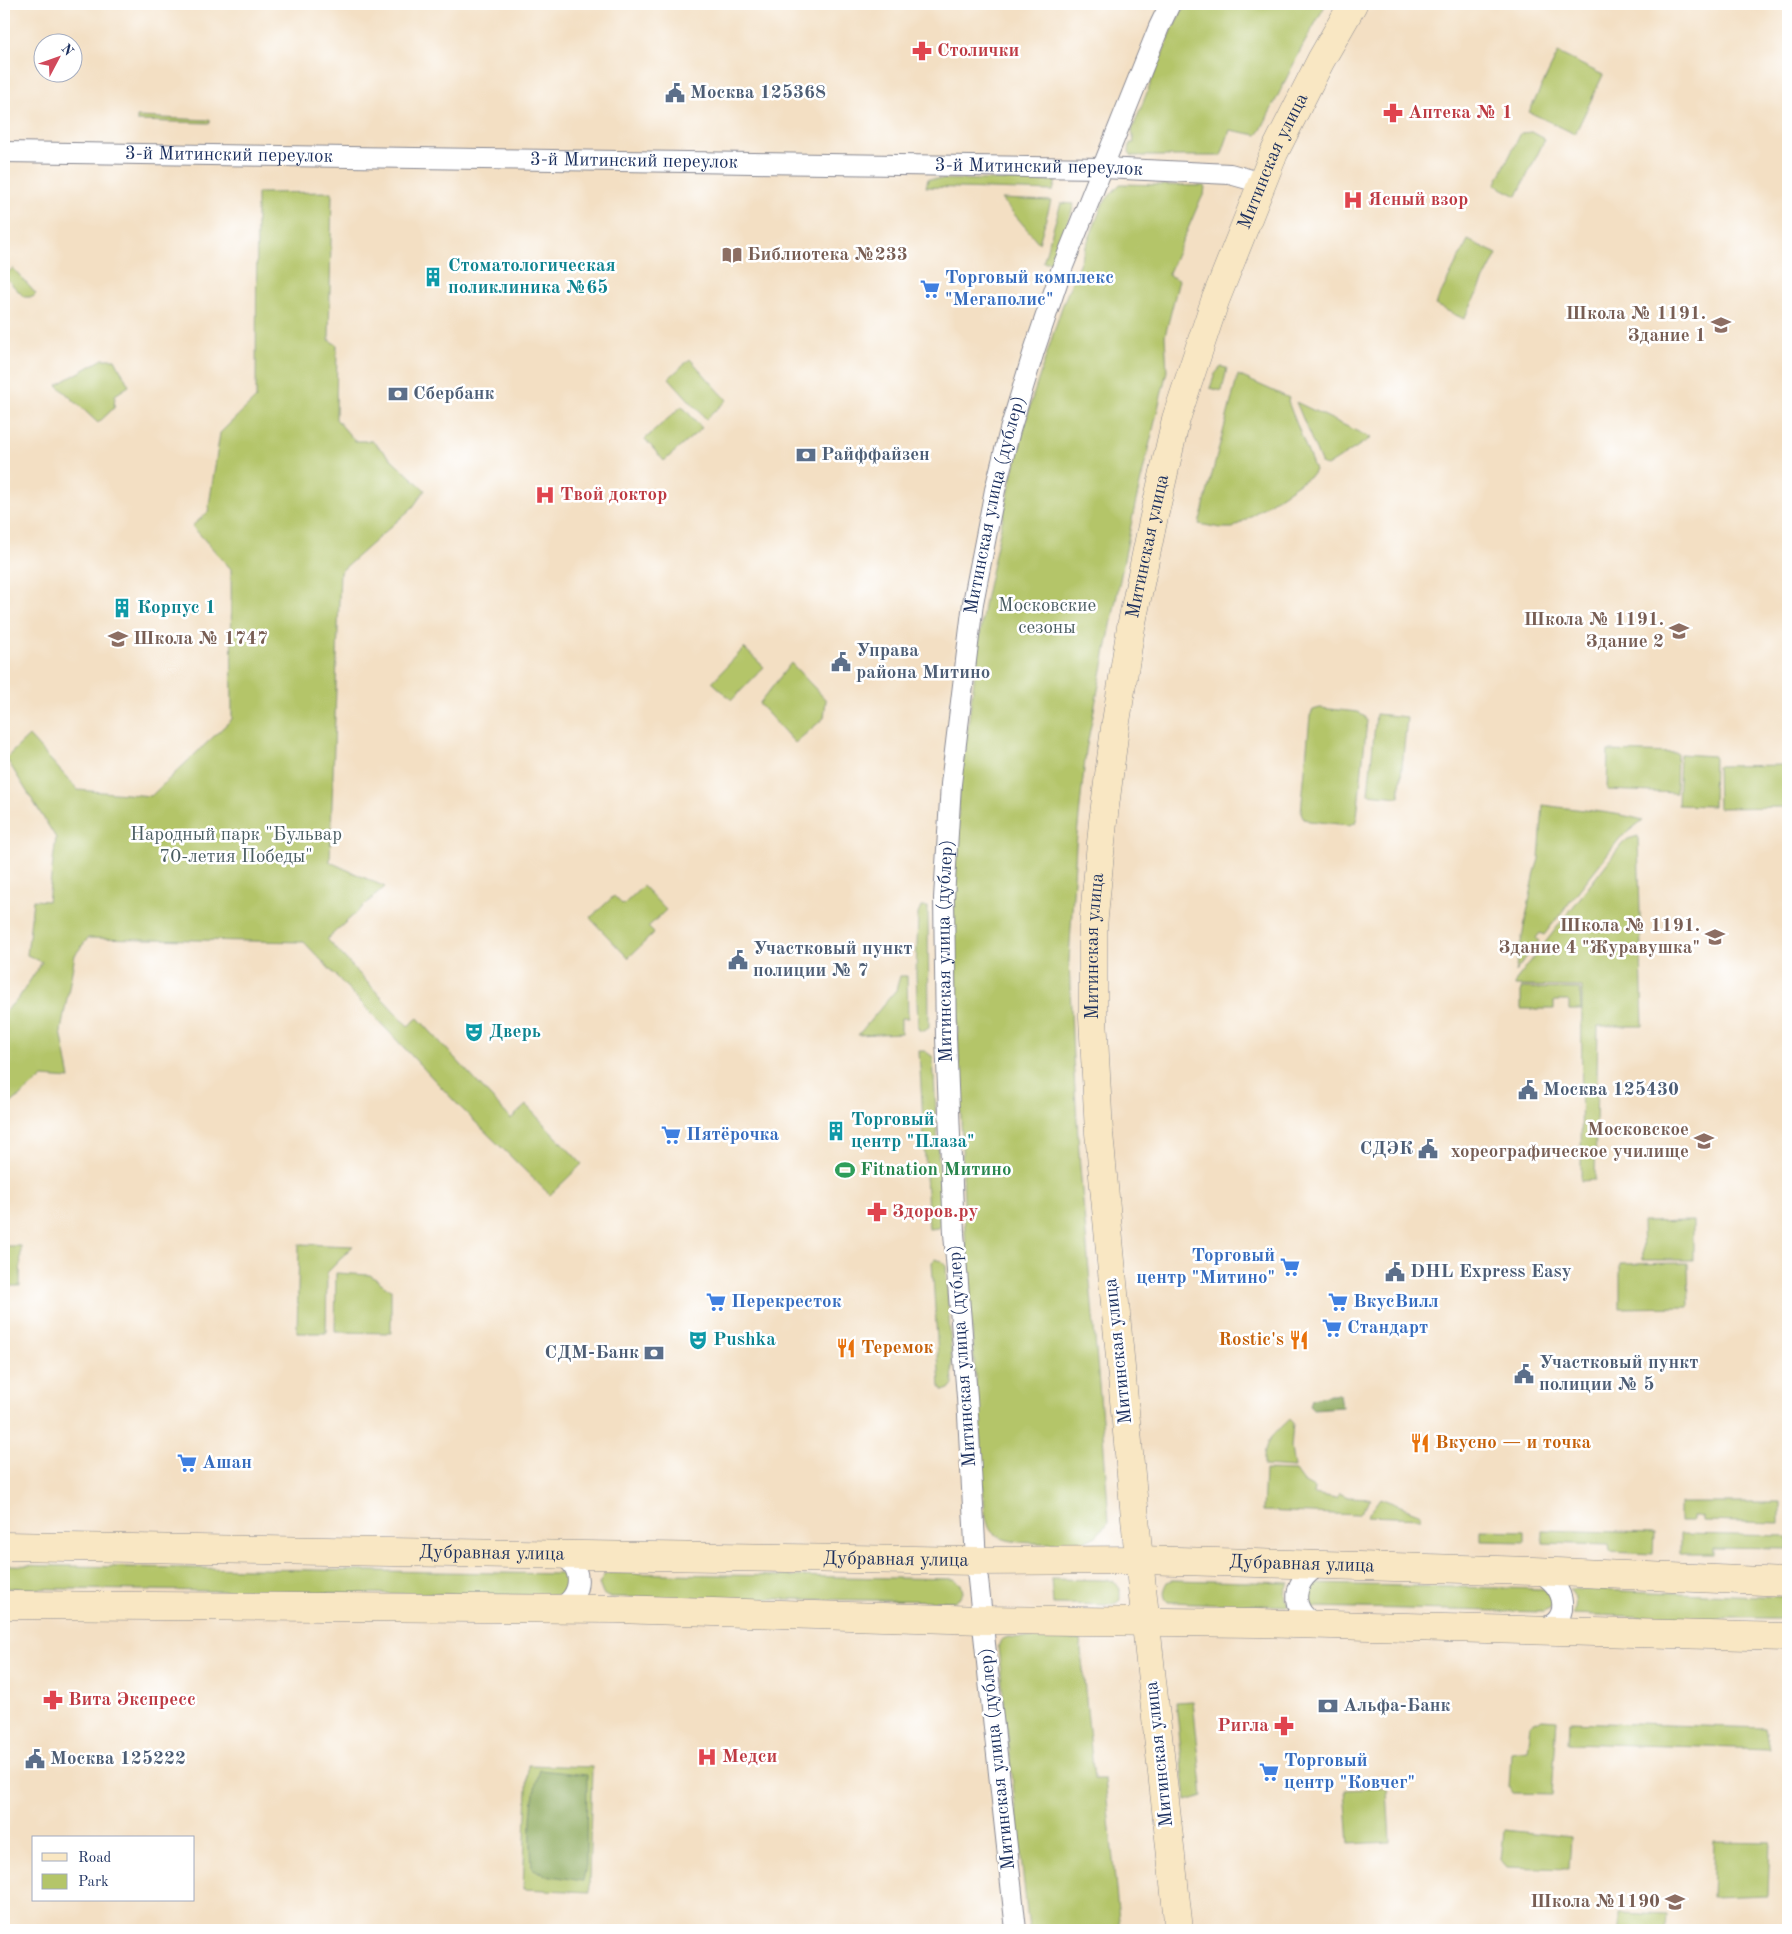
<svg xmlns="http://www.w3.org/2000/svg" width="1792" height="1934" viewBox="0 0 1792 1934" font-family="'Old Standard TT',serif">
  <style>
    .green { fill: #b4c569; stroke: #687a64 }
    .forest { fill: #8faa5d; stroke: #556c5e }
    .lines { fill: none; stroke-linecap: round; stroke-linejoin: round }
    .street-casing { stroke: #878790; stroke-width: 22 }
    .secondary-casing { stroke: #878790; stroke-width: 29 }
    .street { stroke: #fff; stroke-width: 20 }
    .secondary { stroke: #f9e7c3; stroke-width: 28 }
    .labels { text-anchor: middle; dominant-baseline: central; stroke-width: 5; stroke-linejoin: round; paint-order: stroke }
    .health-label { font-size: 19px; font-weight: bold; fill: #be3a42; stroke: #fff; text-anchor: start }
    .service-label { font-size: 19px; font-weight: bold; fill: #4e5e75; stroke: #fff; text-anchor: start }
    .street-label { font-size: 19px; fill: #1b2f5e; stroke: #fff }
    .education-label { font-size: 19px; font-weight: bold; fill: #785e54; stroke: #fff; text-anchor: end }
    .culture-label { font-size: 19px; font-weight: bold; fill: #0d838f; stroke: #fff; text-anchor: start }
    .shop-label { font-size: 19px; font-weight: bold; fill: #366cbe; stroke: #fff; text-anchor: start }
    .park-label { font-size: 19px; fill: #495c61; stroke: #fff }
    .leisure-label { font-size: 19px; font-weight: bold; fill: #27864d; stroke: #fff; text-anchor: start }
    .food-label { font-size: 19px; font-weight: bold; fill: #c56008; stroke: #fff; text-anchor: start }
  </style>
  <rect width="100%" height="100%" fill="#fff"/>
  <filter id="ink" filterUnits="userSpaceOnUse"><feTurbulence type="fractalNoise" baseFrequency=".02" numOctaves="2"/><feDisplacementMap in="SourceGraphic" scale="10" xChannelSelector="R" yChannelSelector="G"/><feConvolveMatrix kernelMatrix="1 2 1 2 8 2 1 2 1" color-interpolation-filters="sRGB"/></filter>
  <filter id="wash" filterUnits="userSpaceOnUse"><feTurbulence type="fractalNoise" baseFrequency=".0096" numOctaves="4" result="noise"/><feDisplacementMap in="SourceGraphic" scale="20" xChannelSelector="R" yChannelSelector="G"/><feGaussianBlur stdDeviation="1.12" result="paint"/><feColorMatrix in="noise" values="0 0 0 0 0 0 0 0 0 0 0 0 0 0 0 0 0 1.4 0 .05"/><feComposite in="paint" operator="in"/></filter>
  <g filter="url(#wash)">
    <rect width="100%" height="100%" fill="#f3dfc3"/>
    <g class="green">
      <path d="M1185,4h141l-26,47 -39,79 -4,5 -27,-5 -9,26h-89l-3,-4 1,-9h4l-2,-13 40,-100z"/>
      <path d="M1558,53l45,22 -28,59 -46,-22z"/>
      <path d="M137,117l73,3v3l-73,-2z"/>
      <path d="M1532,132l13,7 -28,57 -22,-11 26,-52z"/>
      <path d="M928,179l128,2 -3,10 -127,-4z"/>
      <path d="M1120,184l85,2 -1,10h-2l-34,79 11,5 -14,56 2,35 -32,134 -49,245 -10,95 -7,116 4,98 7,108 22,252 7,103 -13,14 -10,5c-20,2 -78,6 -92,-7 -6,-5 -7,-13 -9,-21l-20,-280 -12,-343 7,-105 24,-180 28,-129 19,-74 31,-95 41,-104z"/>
      <path d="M332,192l-3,148 8,5 -1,74 19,22h17l53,49 -12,17 -73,65 -10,290 55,25 -58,52 81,87 10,-8 93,101 15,-14 56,59 -32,31 -91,-89 -155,-164 -216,-4 -13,17 -14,76 9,48 -27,-2 -39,32v-97l14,-13 24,-37 -15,-7 6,-55 15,1 8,-63 -50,-80 23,-22 49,54 73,6 81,-77 -1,-150 -39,-43 16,-14 12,-79 36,-35 1,-205z"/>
      <path d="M1001,199l50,2 -12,42z"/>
      <path d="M1061,203l13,1 -18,55 -6,3h-7z"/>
      <path d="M1468,240l29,14 -33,65 -29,-14z"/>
      <path d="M13,268l23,26 -3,3h-9l-20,-21z"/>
      <path d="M103,359h12l14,27 -14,9 -1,13 -16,15 -41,-38z"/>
      <path d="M690,359l37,41 -21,19 -37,-41z"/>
      <path d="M1221,367l6,1 -5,23 -12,-3 5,-14z"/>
      <path d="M1238,375l51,23 -1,4 27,68 -2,4 -80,54h-12l-22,-4z"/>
      <path d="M1296,402l75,36 -44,28 -5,-1z"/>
      <path d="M682,406l20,22 -38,33 -19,-22z"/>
      <path d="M744,648l20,19 -32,33 -20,-18z"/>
      <path d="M791,663l35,37 -2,18 -29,25 -36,-39z"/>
      <path d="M1320,708l38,4 5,3 4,6 -10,96 -2,6 -6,2 -40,-4 -6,-3 -2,-6 9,-96 3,-6z"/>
      <path d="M1376,714l31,3 -8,80 -31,-3z"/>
      <path d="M1608,751l69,2 -1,40 -69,-3z"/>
      <path d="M1680,754l34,2 -1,50 -35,-1z"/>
      <path d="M1788,765v42l-70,1 -1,-42z"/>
      <path d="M1543,805c33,5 68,6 100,15l-23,18 -76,97 -4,-2 -4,5 3,3 -24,31 20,-100 4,-13z"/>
      <path d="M1638,836l5,190h-45l-3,154 -14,1 1,-194 -67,-1 1,-6 106,-136 6,-5z"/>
      <path d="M643,886l23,24 -18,17 6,6 -26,25 -38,-40 24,-22 9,9z"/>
      <path d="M921,907h7l1,121 -5,3 -5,-1 -1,-3 -2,-53 2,-60z"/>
      <path d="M900,976h7l1,42h-7v15l-43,2 38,-45z"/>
      <path d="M1521,988l59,1 1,21h-12v-9h-15v8h-33z"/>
      <path d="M919,1051h6l8,6 9,166 -4,5 -9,1z"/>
      <path d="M1693,1221v39h-50l-1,-38z"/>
      <path d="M299,1244l54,2 -26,27 -1,60h-29z"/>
      <path d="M4,1246h17l-1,40h-16z"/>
      <path d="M935,1259l7,2 4,4 7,119 -4,5 -6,2 -3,-4 -8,-125z"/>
      <path d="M1688,1263l1,44 -69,1v-44z"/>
      <path d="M336,1273l34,2 21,15v43l-56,-1z"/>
      <path d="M1289,1419l4,4 -2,25 3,20 -30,-2c-1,-26 8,-30 25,-47z"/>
      <path d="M1265,1470l30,1 8,11 11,6 -1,6 24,4 2,-5 9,4 23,1 -13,17 -95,-4z"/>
      <path d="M1380,1498l41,16v4l-54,-2z"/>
      <path d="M1680,1503h100v20l-78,-2v-5h-10v5h-12z"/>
      <path d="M1481,1530l44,1v11l-44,-1z"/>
      <path d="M1543,1530l111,3 -1,21 -43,-2 -1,-7 -66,-2z"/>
      <path d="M1680,1534l108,2v13l-75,-1v6h-33z"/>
      <path d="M4,1565l558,9 4,2 4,7 -7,13 -559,-8z"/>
      <path d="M609,1573l345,6 7,5 2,8 -4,7 -4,2 -347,-4 -5,-3 -4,-10 5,-9z"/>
      <path d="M1051,1579l58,1 5,1 6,8v11l-7,5 -60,-1z"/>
      <path d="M1172,1580l118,3c-6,7 -6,15 -1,23l-121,-4c-6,-6 -4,-13 0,-20z"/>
      <path d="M1311,1584l233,5c8,5 12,12 6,20l-7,3 -231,-5 -3,-2 -4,-10z"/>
      <path d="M1569,1589l219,8v21h-112l-104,-4c6,-8 4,-18 -3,-25z"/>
      <path d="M1008,1637l72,3 14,139h11l15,151h-91l-31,-283 3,-7z"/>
      <path d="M1193,1701l10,95 -17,5 -10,-99z"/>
      <path d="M1541,1719l16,1 -5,74 -40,-1 -3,-5 2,-36 16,-2 3,-24z"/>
      <path d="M1569,1722l197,6 4,21 -202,-6z"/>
      <path d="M528,1765l64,2 -3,113 1,12 -67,-3z"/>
      <path d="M1387,1788l3,54 -41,2 -4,-54z"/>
      <path d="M1504,1830l67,7 -2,32 -62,-2 -6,-7z"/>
      <path d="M1714,1841l56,1 -2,53 -56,2z"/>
      <path d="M1619,1913l47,2 -1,15h-46z"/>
    </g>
    <g class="forest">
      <path d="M1330,1395h10l2,12 -28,2 -4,-4 2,-6z"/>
      <path d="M540,1770l47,5 -1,90 -3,16 -38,-6 -13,-7c-2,-33 -3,-66 8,-98z"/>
    </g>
  </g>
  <g filter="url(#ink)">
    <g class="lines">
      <defs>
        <g id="street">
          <path id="s1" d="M4,152l1099,16 127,6 32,9"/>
          <path d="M553,1554c33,4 33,47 1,55"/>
          <path d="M1322,1626c-36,-11 -31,-51 3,-62"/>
          <path d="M1536,1629c37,-3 33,-44 0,-58"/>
          <path id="s2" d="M1016,1930l-40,-369 -9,-164 -13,-164 -8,-195 -2,-140 7,-114 22,-181 22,-113 15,-60 24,-79 27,-80 98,-244 11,-23"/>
        </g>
        <g id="secondary">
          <path id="s3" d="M4,1546l972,15 163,-1 116,3 279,8 254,11"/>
          <path d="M4,1605l611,4 368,11 272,3 533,14"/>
          <path id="s4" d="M1179,1930l-40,-370 -40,-427 -6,-116v-90l10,-105 12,-94 16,-101 22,-106 23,-102 39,-118 59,-148 47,-93 32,-56"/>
        </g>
      </defs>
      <use href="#street" class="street-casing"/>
      <use href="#secondary" class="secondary-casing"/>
      <use href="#street" class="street"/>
      <use href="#secondary" class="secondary"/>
    </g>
  </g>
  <defs>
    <symbol id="pharmacy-bare" viewBox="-9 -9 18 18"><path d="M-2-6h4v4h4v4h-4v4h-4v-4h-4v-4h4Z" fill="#e0444e" stroke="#fff" stroke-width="2.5" paint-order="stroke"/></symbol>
    <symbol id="civic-bare" viewBox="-9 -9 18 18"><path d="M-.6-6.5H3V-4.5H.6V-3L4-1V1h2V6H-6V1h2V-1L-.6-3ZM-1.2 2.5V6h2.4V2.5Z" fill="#5c6f8a" stroke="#fff" stroke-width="2.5" paint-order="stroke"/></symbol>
    <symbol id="hospital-bare" viewBox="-9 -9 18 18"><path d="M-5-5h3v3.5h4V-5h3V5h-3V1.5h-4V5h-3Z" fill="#e0444e" stroke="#fff" stroke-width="2.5" paint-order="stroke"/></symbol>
    <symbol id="library-bare" viewBox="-9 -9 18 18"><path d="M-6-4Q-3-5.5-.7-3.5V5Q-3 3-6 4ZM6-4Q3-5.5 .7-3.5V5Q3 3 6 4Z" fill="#8d6e63" stroke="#fff" stroke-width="2.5" paint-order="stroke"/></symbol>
    <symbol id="building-bare" viewBox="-9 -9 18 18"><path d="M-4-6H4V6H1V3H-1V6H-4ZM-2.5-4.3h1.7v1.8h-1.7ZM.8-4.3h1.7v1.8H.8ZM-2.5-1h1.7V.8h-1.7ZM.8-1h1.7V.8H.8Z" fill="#0f9aa8" stroke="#fff" stroke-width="2.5" paint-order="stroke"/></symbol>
    <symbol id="supermarket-bare" viewBox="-9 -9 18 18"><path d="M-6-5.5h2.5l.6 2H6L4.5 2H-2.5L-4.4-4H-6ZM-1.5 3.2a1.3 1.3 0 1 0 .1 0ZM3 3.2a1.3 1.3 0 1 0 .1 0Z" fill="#3f7fe0" stroke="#fff" stroke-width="2.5" paint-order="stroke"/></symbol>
    <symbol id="school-bare" viewBox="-9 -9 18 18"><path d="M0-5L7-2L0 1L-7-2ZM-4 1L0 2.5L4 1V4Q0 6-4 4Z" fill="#8d6e63" stroke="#fff" stroke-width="2.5" paint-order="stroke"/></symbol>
    <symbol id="bank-bare" viewBox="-9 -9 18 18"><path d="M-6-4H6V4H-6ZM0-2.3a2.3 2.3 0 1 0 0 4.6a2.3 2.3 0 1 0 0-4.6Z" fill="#5c6f8a" stroke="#fff" stroke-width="2.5" paint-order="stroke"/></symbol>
    <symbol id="theatre-bare" viewBox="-9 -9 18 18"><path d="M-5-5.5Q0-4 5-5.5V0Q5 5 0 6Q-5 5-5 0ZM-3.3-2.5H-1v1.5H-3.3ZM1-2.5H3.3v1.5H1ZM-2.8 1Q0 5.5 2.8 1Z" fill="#0f9aa8" stroke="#fff" stroke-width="2.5" paint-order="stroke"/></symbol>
    <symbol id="university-bare" viewBox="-9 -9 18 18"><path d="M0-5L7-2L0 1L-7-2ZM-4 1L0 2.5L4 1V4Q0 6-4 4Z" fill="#8d6e63" stroke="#fff" stroke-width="2.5" paint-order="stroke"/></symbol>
    <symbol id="stadium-bare" viewBox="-9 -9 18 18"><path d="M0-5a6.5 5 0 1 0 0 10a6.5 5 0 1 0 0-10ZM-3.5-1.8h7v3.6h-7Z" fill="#2e9e5b" stroke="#fff" stroke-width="2.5" paint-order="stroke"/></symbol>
    <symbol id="restaurant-bare" viewBox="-9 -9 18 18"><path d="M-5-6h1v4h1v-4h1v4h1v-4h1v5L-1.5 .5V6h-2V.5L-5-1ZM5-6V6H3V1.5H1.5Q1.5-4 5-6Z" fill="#e8710a" stroke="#fff" stroke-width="2.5" paint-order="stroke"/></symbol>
  </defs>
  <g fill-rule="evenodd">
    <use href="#pharmacy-bare" x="908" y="37" width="28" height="28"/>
    <use href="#civic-bare" x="661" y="79" width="28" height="28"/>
    <use href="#pharmacy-bare" x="1379" y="99" width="28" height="28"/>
    <use href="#hospital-bare" x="1339" y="186" width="28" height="28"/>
    <use href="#library-bare" x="718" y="241" width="28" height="28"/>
    <use href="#building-bare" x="419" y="263" width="28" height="28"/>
    <use href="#supermarket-bare" x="916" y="275" width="28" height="28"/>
    <use href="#school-bare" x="1707" y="311" width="28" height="28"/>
    <use href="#bank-bare" x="384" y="380" width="28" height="28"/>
    <use href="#bank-bare" x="792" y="441" width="28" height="28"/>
    <use href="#hospital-bare" x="531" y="481" width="28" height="28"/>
    <use href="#building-bare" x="108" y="594" width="28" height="28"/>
    <use href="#school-bare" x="1665" y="617" width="28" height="28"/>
    <use href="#school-bare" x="104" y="625" width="28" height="28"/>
    <use href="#civic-bare" x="827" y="648" width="28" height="28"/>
    <use href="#school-bare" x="1701" y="923" width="28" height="28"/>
    <use href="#civic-bare" x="724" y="946" width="28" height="28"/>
    <use href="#theatre-bare" x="460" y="1018" width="28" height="28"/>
    <use href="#civic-bare" x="1514" y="1076" width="28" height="28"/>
    <use href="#building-bare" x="822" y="1117" width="28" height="28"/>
    <use href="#supermarket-bare" x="657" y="1121" width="28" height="28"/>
    <use href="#university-bare" x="1690" y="1127" width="28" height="28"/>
    <use href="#civic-bare" x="1414" y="1135" width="28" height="28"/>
    <use href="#stadium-bare" x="831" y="1156" width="28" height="28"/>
    <use href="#pharmacy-bare" x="863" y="1198" width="28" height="28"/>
    <use href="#supermarket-bare" x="1276" y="1253" width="28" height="28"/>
    <use href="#civic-bare" x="1381" y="1258" width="28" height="28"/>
    <use href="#supermarket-bare" x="702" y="1288" width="28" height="28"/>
    <use href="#supermarket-bare" x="1324" y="1288" width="28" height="28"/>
    <use href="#supermarket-bare" x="1318" y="1314" width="28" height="28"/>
    <use href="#theatre-bare" x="684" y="1326" width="28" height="28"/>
    <use href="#restaurant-bare" x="1285" y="1326" width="28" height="28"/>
    <use href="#restaurant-bare" x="832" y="1334" width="28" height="28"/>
    <use href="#bank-bare" x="640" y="1339" width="28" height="28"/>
    <use href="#civic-bare" x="1510" y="1360" width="28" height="28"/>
    <use href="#restaurant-bare" x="1406" y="1429" width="28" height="28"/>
    <use href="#supermarket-bare" x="173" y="1449" width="28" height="28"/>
    <use href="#pharmacy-bare" x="39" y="1686" width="28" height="28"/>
    <use href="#bank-bare" x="1314" y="1692" width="28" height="28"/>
    <use href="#pharmacy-bare" x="1270" y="1712" width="28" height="28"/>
    <use href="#hospital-bare" x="693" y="1743" width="28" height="28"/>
    <use href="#civic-bare" x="21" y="1745" width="28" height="28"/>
    <use href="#supermarket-bare" x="1255" y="1758" width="28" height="28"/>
    <use href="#school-bare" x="1661" y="1888" width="28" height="28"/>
  </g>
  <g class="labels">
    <g class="health-label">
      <text x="937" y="51">Столички</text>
      <text x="1408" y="113">Аптека № 1</text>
      <text x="1368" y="200">Ясный взор</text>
      <text x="560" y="495">Твой доктор</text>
      <text x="892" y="1212">Здоров.ру</text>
      <text x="68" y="1700">Вита Экспресс</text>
      <text x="1269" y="1726" text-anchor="end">Ригла</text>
      <text x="722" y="1757">Медси</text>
    </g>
    <g class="service-label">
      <text x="690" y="93">Москва 125368</text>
      <text x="413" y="394">Сбербанк</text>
      <text x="821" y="455">Райффайзен</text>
      <text x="856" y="651">Управа<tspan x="856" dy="22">района Митино</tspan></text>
      <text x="753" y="949">Участковый пункт<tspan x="753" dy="22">полиции № 7</tspan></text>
      <text x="1543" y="1090">Москва 125430</text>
      <text x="1413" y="1149" text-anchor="end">СДЭК</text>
      <text x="1410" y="1272">DHL Express Easy</text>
      <text x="639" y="1353" text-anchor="end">СДМ-Банк</text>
      <text x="1539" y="1363">Участковый пункт<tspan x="1539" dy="22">полиции № 5</tspan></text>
      <text x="1343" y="1706">Альфа-Банк</text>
      <text x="50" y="1759">Москва 125222</text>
    </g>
    <g class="street-label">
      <text stroke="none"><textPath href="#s1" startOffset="225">3-й Митинский переулок</textPath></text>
      <text stroke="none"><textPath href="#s1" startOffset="630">3-й Митинский переулок</textPath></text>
      <text stroke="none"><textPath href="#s4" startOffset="1798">Митинская улица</textPath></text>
      <text stroke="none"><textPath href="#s1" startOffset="1035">3-й Митинский переулок</textPath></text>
      <text stroke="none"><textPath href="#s2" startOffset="1432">Митинская улица (дублер)</textPath></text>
      <text stroke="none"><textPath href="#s4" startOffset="1392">Митинская улица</textPath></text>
      <text stroke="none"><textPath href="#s4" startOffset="988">Митинская улица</textPath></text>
      <text stroke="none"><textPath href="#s2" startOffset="982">Митинская улица (дублер)</textPath></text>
      <text transform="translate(1119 1351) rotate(-96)">Митинская улица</text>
      <text transform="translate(963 1356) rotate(-94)">Митинская улица (дублер)</text>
      <text stroke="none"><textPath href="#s3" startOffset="488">Дубравная улица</textPath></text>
      <text stroke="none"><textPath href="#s3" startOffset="892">Дубравная улица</textPath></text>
      <text stroke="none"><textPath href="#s3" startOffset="1298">Дубравная улица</textPath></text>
      <text transform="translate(1160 1754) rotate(-96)">Митинская улица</text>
      <text transform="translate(998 1759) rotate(-96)">Митинская улица (дублер)</text>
    </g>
    <g class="education-label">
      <text x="747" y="255" text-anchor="start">Библиотека №233</text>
      <text x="1706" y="314">Школа № 1191.<tspan x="1706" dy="22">Здание 1</tspan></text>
      <text x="1664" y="620">Школа № 1191.<tspan x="1664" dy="22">Здание 2</tspan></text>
      <text x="133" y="639" text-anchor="start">Школа № 1747</text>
      <text x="1700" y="926">Школа № 1191.<tspan x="1700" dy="22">Здание 4 "Журавушка"</tspan></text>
      <text x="1689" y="1130">Московское<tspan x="1689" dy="22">хореографическое училище</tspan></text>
      <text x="1660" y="1902">Школа №1190</text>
    </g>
    <g class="culture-label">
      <text x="448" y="266">Стоматологическая<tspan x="448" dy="22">поликлиника №65</tspan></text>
      <text x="137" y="608">Корпус 1</text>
      <text x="489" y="1032">Дверь</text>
      <text x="851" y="1120">Торговый<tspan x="851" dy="22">центр "Плаза"</tspan></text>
      <text x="713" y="1340">Pushka</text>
    </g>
    <g class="shop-label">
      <text x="945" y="278">Торговый комплекс<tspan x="945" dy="22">"Мегаполис"</tspan></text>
      <text x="686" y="1135">Пятёрочка</text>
      <text x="1275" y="1256" text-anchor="end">Торговый<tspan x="1275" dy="22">центр "Митино"</tspan></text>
      <text x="731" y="1302">Перекресток</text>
      <text x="1353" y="1302">ВкусВилл</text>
      <text x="1347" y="1328">Стандарт</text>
      <text x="202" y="1463">Ашан</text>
      <text x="1284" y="1761">Торговый<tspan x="1284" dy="22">центр "Ковчег"</tspan></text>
    </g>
    <g class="park-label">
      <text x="1047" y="606">Московские<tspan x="1047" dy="22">сезоны</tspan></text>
      <text x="236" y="835">Народный парк "Бульвар<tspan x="236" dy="22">70-летия Победы"</tspan></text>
    </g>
    <g class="leisure-label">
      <text x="860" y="1170">Fitnation Митино</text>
    </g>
    <g class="food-label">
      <text x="1284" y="1340" text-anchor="end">Rostic's</text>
      <text x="861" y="1348">Теремок</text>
      <text x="1435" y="1443">Вкусно — и точка</text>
    </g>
  </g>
  <rect width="1792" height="1934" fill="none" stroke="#fff" stroke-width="20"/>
  <rect x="32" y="1836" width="162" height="65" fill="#ffffff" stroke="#a4acbf"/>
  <rect x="42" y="1853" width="25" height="8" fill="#f9e7c3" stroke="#a4acbf"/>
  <text x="78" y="1862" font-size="15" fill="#1b2f5e">Road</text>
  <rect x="42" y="1874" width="25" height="15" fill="#b4c569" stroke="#a4acbf"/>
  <text x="78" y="1886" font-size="15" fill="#1b2f5e">Park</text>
  <g transform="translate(58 58) rotate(49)"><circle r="24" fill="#ffffff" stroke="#a4acbf"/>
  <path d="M0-4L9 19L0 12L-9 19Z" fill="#d1495b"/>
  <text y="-8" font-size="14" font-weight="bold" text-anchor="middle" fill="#1b2f5e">N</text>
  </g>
</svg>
